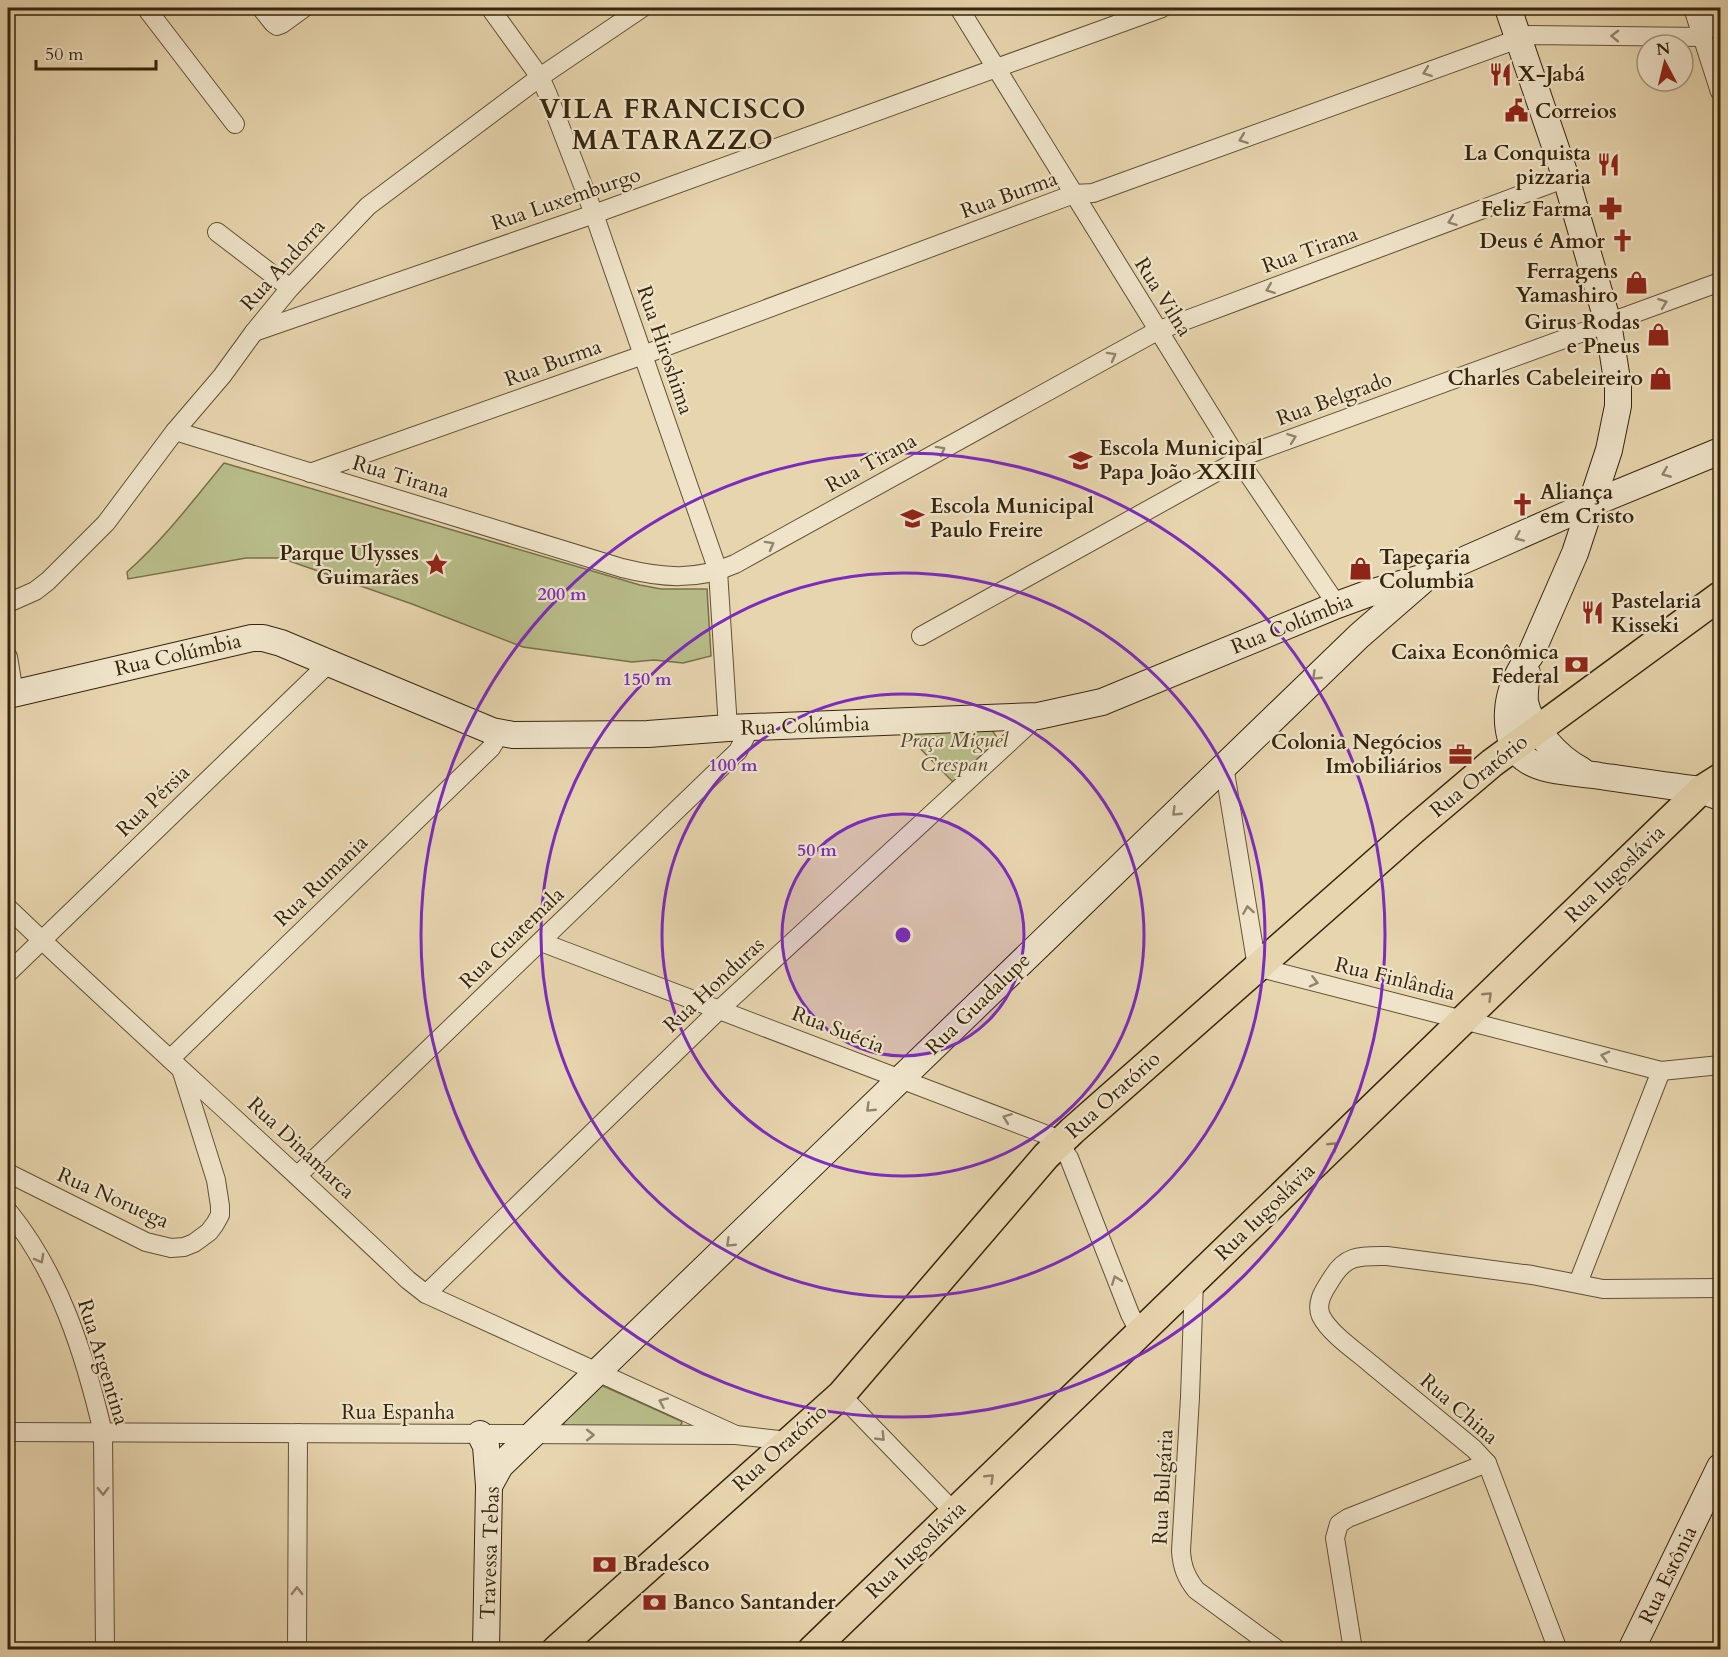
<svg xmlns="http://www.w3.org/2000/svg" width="1728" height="1657" viewBox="0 0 1728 1657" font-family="Cardo,serif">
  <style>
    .green { fill: #b8bd89; stroke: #77714a; stroke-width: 1.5 }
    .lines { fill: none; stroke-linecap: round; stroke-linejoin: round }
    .street-casing { stroke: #625134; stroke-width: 20 }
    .secondary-casing { stroke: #36250c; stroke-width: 28 }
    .primary-casing { stroke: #36250c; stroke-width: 31 }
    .street { stroke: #efe4ca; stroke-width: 18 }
    .secondary { stroke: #efe4ca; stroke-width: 26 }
    .primary { stroke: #e7d5ae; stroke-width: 28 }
    .oneway { stroke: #92846b }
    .oneway2 { stroke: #8e7d5d }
    .ring { fill: none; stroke: #7b2cbf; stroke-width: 3 }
    .labels { text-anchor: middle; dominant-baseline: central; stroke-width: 4.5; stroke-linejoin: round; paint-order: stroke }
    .poi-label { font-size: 21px; font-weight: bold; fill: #36250c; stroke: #efe4ca; text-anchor: start }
    .street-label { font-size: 21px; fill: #36250c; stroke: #efe4ca }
    .park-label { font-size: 21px; font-style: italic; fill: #564b2b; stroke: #efe4ca }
    .district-label { font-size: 27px; font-weight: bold; letter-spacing: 1.5px; fill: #36250c; stroke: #efe4ca }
    .centre { fill: #7b2cbf; stroke: #efe4ca; stroke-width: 3 }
    .ring-label { font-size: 18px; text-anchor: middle; font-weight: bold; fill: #7b2cbf; stroke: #efe4ca; stroke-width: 4.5; stroke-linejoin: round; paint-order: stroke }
  </style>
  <rect width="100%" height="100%" fill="#e7d5ae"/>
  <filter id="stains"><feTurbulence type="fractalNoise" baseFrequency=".00333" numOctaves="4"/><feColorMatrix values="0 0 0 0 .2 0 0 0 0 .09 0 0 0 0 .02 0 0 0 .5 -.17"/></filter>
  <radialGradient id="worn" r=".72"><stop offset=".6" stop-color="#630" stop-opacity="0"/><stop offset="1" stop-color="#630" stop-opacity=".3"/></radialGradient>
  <g class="green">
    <path d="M224,463l416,122 21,4h46l4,67 -28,7 -29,-3 -22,2 -109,-15 -111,-43 -131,-46h-35l-118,21 -1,-7c36,-32 66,-71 97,-109z"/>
    <path d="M992,730l4,6 -3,8 -40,38 -48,-49z"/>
    <path d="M601,1385l80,36 1,2 -2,3h-113l-3,-2v-3z"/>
  </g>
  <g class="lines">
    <defs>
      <g id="street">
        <path d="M146,8l89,116"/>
        <path d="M261,8l12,15 4,3 5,-2 22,-16"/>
        <path d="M490,8l50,69 8,18 46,119 124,357 10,157"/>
        <path d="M959,8l279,451 99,146"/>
        <path d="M1693,8l27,84"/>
        <path d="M217,232l73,56"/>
        <path d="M254,332l340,-118 568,-206"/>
        <path d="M175,431l447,137c40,10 75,13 113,-4l422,-233 409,-153"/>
        <path d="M310,473l333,-118 431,-161 19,-1 436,-158 173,2 18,-29"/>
        <path d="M8,603l27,-12 13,-10 58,-58 69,-92 47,-55 32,-44 36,-44 78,-82 172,-129 102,-69"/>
        <path d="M921,636l328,-182 471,-172"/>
        <path d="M8,657l6,36"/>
        <path d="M1224,766l33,201 404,104 59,-6"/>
        <path d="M8,908c132,126 268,246 400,372l18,14 310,141"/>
        <path d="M541,942l509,194 9,8 10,14 61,156 10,19"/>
        <path d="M8,973l321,-310"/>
        <path d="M170,1059l321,-311 9,-15"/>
        <path d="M8,1173l138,69 25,6 13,-1 10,-4 15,-11 6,-8 5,-9v-9l-4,-26 -34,-108"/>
        <path d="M298,1175l440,-424 12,-23"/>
        <path d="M8,1211c51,62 77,144 95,222l2,217"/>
        <path d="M1194,1281l-4,116 -9,154c1,16 5,26 15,39l82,60"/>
        <path d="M1578,1283l83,-212"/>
        <path d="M426,1294l294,-285 318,-293"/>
        <path d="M841,1395l113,117"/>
        <path d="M8,1432l728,3 52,6"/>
        <path d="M297,1650l1,-217"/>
        <path d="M1353,1650l-18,-112 4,-14 9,-6 139,-55"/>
        <path d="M1558,1650l-71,-187 -13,-14c-34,-28 -69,-57 -103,-85 -15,-13 -41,-30 -50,-48 -6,-14 4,-27 11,-38 14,-24 30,-22 55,-22l145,19 71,14 117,-1"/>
      </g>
      <g id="secondary">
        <path d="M1508,8l58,170 42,145 10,63v20l-9,44 -34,103 -45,103c-12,15 -21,36 -22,55 -1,16 2,37 16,47 19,15 53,14 76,18 34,5 67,10 101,14l19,7"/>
        <path d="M1527,673c-1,10 -3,19 -2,29 5,26 33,56 56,68"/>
        <path d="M8,695l244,-57h11l18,5 211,88 21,4 135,-1 80,-6 310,-12 64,-14 235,-97 30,-11 61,-18 163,-72 129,-53"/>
        <path d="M480,1434l6,12 3,40"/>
        <path d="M486,1650l3,-164 11,-20 859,-830 62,-54"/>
        <path d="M1631,1650l89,-183"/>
      </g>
      <g id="primary">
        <path d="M556,1650l285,-255 205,-239 26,-25 340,-300 80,-68 228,-167"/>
        <path d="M812,1650l889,-860 19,-12"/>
      </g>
    </defs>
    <use href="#street" class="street-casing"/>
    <use href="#secondary" class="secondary-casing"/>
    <use href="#primary" class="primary-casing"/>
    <use href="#street" class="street"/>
    <use href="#secondary" class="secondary"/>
    <use href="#primary" class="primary"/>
  </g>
  <defs><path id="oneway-chevron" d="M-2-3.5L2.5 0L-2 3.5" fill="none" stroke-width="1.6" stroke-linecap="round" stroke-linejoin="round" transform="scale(1.5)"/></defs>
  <g class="oneway">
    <use href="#oneway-chevron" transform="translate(1615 36) rotate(-179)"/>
    <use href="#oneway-chevron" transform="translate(1427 72) rotate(160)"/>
    <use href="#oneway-chevron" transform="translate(1243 139) rotate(160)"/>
    <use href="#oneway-chevron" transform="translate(1452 221) rotate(160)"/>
    <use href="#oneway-chevron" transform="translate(1270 289) rotate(159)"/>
    <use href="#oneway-chevron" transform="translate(1663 303) rotate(-20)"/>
    <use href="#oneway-chevron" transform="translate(1112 356) rotate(-29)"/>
    <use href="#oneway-chevron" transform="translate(1292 438) rotate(-20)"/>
    <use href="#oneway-chevron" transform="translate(941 450) rotate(-29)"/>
    <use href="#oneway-chevron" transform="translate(1666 473) rotate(158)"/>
    <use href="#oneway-chevron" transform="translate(1519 537) rotate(156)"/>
    <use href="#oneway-chevron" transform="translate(770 545) rotate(-29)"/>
    <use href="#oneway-chevron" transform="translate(1316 676) rotate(136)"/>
    <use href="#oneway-chevron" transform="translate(1176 812) rotate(136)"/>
    <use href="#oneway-chevron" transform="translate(1248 910) rotate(-99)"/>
    <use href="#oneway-chevron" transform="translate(1314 982) rotate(14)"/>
    <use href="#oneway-chevron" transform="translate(1605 1056) rotate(-166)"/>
    <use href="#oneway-chevron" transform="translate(870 1108) rotate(136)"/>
    <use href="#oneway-chevron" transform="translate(1007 1118) rotate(-159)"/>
    <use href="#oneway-chevron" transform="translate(730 1243) rotate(136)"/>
    <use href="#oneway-chevron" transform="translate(40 1259) rotate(61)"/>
    <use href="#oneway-chevron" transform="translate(1116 1280) rotate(-111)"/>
    <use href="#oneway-chevron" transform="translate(663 1402) rotate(-156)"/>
    <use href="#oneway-chevron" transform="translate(590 1435)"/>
    <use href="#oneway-chevron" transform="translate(881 1437) rotate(46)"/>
    <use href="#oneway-chevron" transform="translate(103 1491) rotate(89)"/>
    <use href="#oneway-chevron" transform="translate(297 1591) rotate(-90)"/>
  </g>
  <g class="oneway2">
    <use href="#oneway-chevron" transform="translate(1488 996) rotate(-44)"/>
    <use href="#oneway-chevron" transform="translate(1333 1146) rotate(-44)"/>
    <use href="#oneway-chevron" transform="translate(990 1478) rotate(-44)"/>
  </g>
  <circle cx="903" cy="935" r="121" fill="#7b2cbf" fill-opacity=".12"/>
  <g class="ring">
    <circle cx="903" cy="935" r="121"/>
    <circle cx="903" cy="935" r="241"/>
    <circle cx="903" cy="935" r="362"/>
    <circle cx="903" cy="935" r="482"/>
  </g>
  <defs>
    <symbol id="restaurant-bare" viewBox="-9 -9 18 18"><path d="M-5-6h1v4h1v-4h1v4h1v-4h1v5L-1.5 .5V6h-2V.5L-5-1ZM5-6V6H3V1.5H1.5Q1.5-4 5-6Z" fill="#8f2418" stroke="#efe4ca" stroke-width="2.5" paint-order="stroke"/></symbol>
    <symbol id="civic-bare" viewBox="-9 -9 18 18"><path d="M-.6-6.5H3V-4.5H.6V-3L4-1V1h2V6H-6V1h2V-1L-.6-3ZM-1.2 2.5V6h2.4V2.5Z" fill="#8f2418" stroke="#efe4ca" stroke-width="2.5" paint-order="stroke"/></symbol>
    <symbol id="pharmacy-bare" viewBox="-9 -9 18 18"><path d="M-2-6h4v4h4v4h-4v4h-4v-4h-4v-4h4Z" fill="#8f2418" stroke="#efe4ca" stroke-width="2.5" paint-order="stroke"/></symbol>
    <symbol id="church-bare" viewBox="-9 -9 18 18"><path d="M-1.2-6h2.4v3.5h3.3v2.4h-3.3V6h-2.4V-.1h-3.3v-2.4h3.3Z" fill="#8f2418" stroke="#efe4ca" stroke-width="2.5" paint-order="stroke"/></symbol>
    <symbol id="shop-bare" viewBox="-9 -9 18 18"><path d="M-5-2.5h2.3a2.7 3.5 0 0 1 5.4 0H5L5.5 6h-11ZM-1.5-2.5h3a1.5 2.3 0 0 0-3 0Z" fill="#8f2418" stroke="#efe4ca" stroke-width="2.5" paint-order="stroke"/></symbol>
    <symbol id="school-bare" viewBox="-9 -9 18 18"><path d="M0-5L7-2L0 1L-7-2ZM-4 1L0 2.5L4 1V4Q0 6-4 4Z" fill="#8f2418" stroke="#efe4ca" stroke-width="2.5" paint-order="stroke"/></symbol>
    <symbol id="sight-bare" viewBox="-9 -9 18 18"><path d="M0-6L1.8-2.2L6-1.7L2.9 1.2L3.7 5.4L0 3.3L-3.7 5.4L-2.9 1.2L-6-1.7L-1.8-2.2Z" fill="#8f2418" stroke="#efe4ca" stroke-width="2.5" paint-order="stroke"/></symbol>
    <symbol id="bank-bare" viewBox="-9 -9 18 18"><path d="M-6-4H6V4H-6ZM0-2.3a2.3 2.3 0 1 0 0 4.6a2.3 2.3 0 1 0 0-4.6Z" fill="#8f2418" stroke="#efe4ca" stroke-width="2.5" paint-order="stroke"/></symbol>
    <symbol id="office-bare" viewBox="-9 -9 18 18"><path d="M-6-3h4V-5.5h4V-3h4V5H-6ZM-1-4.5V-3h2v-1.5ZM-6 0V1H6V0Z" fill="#8f2418" stroke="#efe4ca" stroke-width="2.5" paint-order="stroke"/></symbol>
  </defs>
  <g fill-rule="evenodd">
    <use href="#restaurant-bare" x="1484" y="58" width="33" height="33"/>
    <use href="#civic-bare" x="1500" y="94" width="33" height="33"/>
    <use href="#restaurant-bare" x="1592" y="148" width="33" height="33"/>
    <use href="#pharmacy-bare" x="1594" y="192" width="33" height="33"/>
    <use href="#church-bare" x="1606" y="224" width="33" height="33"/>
    <use href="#shop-bare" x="1620" y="266" width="33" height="33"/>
    <use href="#shop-bare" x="1642" y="318" width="33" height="33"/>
    <use href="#shop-bare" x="1644" y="362" width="33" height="33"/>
    <use href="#school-bare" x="1064" y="444" width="33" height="33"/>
    <use href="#church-bare" x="1506" y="488" width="33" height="33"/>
    <use href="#school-bare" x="896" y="502" width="33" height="33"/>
    <use href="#sight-bare" x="420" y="548" width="33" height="33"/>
    <use href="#shop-bare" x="1344" y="552" width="33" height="33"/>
    <use href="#restaurant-bare" x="1576" y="596" width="33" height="33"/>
    <use href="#bank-bare" x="1560" y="648" width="33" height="33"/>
    <use href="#office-bare" x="1444" y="738" width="33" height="33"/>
    <use href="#bank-bare" x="588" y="1548" width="33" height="33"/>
    <use href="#bank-bare" x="638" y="1586" width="33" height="33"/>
  </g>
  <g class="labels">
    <g class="poi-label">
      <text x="1518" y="74">X-Jabá</text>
      <text x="1535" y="111">Correios</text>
      <text x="1591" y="153" text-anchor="end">La Conquista<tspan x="1591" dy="24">pizzaria</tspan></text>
      <text x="1592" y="209" text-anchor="end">Feliz Farma</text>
      <text x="1605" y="241" text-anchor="end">Deus é Amor</text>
      <text x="1618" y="271" text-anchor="end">Ferragens<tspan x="1618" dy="24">Yamashiro</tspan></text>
      <text x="1640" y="322" text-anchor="end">Girus Rodas<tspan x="1640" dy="24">e Pneus</tspan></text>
      <text x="1643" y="378" text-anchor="end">Charles Cabeleireiro</text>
      <text x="1099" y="448">Escola Municipal<tspan x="1099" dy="24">Papa João XXIII</tspan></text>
      <text x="1540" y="492">Aliança<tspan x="1540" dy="24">em Cristo</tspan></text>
      <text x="930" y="506">Escola Municipal<tspan x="930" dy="24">Paulo Freire</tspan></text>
      <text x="419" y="553" text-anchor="end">Parque Ulysses<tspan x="419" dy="24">Guimarães</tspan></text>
      <text x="1379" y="557">Tapeçaria<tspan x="1379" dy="24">Columbia</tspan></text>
      <text x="1611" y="601">Pastelaria<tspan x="1611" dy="24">Kisseki</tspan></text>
      <text x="1559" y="652" text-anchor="end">Caixa Econômica<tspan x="1559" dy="24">Federal</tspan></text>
      <text x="1442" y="742" text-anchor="end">Colonia Negócios<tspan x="1442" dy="24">Imobiliários</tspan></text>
      <text x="623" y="1564">Bradesco</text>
      <text x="673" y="1602">Banco Santander</text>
    </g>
    <g class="street-label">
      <text transform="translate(1009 195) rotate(-20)">Rua Burma</text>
      <text transform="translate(566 199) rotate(-19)">Rua Luxemburgo</text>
      <text transform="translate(1310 250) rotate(-20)">Rua Tirana</text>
      <text transform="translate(283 265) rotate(-48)">Rua Andorra</text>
      <text transform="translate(1163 297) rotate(58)">Rua Vilna</text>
      <text transform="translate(665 350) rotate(71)">Rua Hiroshima</text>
      <text transform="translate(553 363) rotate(-20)">Rua Burma</text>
      <text transform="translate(1334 399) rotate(-20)">Rua Belgrado</text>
      <text transform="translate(871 463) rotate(-29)">Rua Tirana</text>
      <text transform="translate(401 477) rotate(17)">Rua Tirana</text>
      <text transform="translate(1292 624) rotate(-22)">Rua Colúmbia</text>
      <text transform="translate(178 655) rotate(-13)">Rua Colúmbia</text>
      <text transform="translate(805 726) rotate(-2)">Rua Colúmbia</text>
      <text transform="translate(1479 776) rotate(-39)">Rua Oratório</text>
      <text transform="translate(153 801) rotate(-44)">Rua Pérsia</text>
      <text transform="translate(1615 874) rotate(-44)">Rua Iugoslávia</text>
      <text transform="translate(321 881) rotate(-44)">Rua Rumania</text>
      <text transform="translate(512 938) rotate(-44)">Rua Guatemala</text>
      <text transform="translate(1395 979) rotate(14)">Rua Finlândia</text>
      <text transform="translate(714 985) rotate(-43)">Rua Honduras</text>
      <text transform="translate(978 1004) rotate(-44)">Rua Guadalupe</text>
      <text transform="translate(838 1030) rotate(21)">Rua Suécia</text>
      <text transform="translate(1113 1095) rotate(-42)">Rua Oratório</text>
      <text transform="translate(301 1148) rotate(43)">Rua Dinamarca</text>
      <text transform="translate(113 1198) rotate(24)">Rua Noruega</text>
      <text transform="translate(1265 1212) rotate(-44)">Rua Iugoslávia</text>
      <text transform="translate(103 1362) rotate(73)">Rua Argentina</text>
      <text transform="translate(1459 1409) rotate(41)">Rua China</text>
      <text x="398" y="1412">Rua Espanha</text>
      <text transform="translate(780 1448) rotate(-42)">Rua Oratório</text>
      <text transform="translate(1163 1487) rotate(-87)">Rua Bulgária</text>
      <text transform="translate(916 1550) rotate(-44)">Rua Iugoslávia</text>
      <text transform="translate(490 1553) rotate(-88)">Travessa Tebas</text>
      <text transform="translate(1668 1575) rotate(-64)">Rua Estônia</text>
    </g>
    <g class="park-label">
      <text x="954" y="740">Praça Miguel<tspan x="954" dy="24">Crespan</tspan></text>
    </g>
    <g class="district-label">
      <text x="673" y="109">VILA FRANCISCO<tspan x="673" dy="31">MATARAZZO</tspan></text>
    </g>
  </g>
  <circle cx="903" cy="935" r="9" class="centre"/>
  <g class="ring-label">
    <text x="562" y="600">200 m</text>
    <text x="647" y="685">150 m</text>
    <text x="733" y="771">100 m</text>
    <text x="817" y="856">50 m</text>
  </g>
  <rect width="1728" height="1657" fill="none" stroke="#e7d5ae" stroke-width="30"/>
  <rect x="9" y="9" width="1710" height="1639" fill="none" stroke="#36250c" stroke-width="3"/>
  <rect x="15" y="15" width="1698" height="1627" fill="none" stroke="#36250c" stroke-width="1.5"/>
  <g transform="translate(1665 63) rotate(353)"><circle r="28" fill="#efe4ca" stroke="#a5987e" stroke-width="1.5"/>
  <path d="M0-4.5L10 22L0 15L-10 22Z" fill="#8f2418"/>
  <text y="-9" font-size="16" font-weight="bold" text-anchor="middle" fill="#36250c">N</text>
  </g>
  <path d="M36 60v9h120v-9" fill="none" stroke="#36250c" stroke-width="3"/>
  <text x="45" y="60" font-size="18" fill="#36250c" stroke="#efe4ca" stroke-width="4.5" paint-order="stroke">50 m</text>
  <rect width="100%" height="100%" filter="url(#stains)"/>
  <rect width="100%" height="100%" fill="url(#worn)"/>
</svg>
